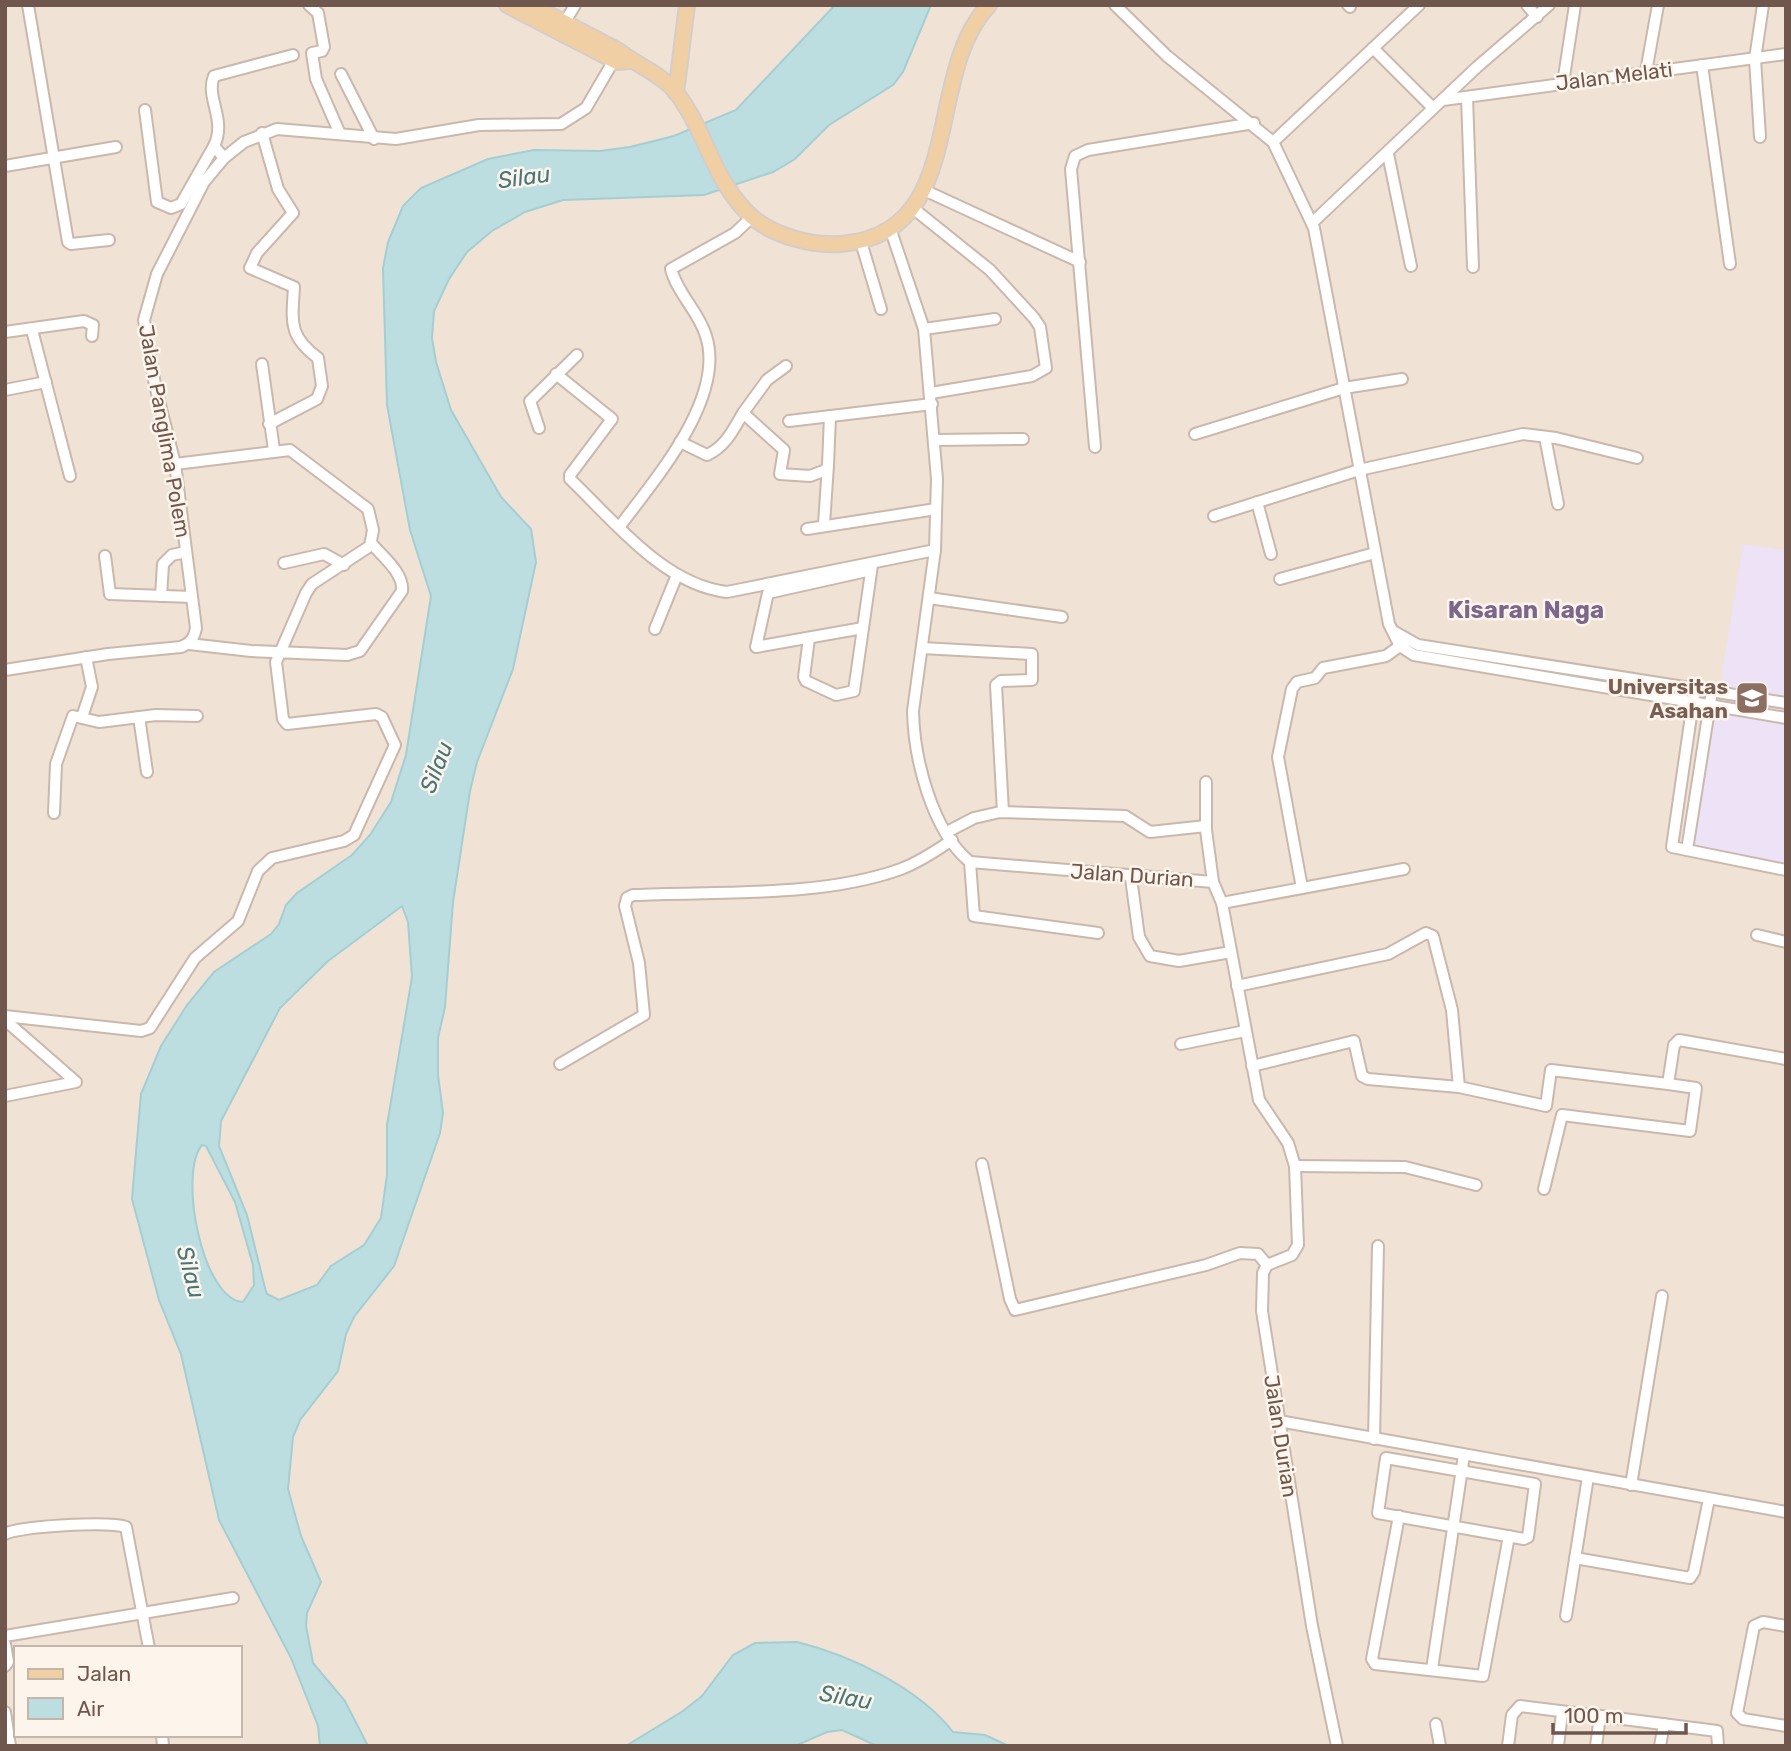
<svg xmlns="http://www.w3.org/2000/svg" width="1791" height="1751" viewBox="0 0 1791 1751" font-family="Rubik,sans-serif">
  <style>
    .residential { fill: #f0e2d5; fill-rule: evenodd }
    .education { fill: #ede2f6 }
    .water { fill: #bcdee1; stroke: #a4ced2; stroke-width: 2; fill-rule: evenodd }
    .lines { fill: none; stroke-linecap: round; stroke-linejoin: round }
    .minor-casing { stroke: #cab8ad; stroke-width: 14 }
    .major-casing { stroke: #d4cdca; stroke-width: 18 }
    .minor { stroke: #fff; stroke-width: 10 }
    .major { stroke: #f1cfa5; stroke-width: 14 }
    .labels { text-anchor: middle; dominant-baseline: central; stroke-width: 5; stroke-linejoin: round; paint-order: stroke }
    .street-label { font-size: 21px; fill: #70574d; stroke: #fdf5eb }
    .education-label { font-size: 21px; font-weight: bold; fill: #785e54; stroke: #fdf5eb; text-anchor: end }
    .water-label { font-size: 23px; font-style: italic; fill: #47767b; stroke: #fdf5eb }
    .quarter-label { font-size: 24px; font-weight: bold; fill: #7c668c; stroke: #fdf5eb }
  </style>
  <rect width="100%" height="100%" fill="#faf0e6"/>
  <path class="residential" d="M5,5h1781v1741h-1781zM16,1648h224v87h-224z"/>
  <path class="education" d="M1743,544l43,6v313l-92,-17z"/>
  <g class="water">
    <path d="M835,5h96l-28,67 -10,13 -64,40 -34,34 -22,13 -69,23 -141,5 -38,12 -33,19 -25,21 -18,27 -15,32 -2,27 4,24 15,48 50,87 30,32 5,33 -23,107 -36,93 -7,29 -17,111 -8,105 -7,31v37l5,38 -3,20 -46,133 -40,51 -8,17 -8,37 -38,49 -7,17 -5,52 13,47 20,46 -14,31 -1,13 7,37 32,38 23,45h-48l-2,-20 -27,-68 -72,-138 -38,-166 -22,-54 -27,-101 9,-105 20,-48 26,-41 27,-33 57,-38 8,-10 7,-19 11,-12 55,-38 18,-20 21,-33 15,-47 25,-159 -21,-66 -23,-125 -4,-137 5,-26 15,-36 18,-18 67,-29 46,-9 66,1 30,-4 44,-11 62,-26zM402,906l6,16 4,55 -25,148v50l-6,43 -17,27 -33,21 -14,19 -38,15 -12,-6 -2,-6 -18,-73 -28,-69 2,-25 59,-113 48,-47zM202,1145l4,1 29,56 18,63 1,20 -11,17c-41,-2 -65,-129 -41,-157z"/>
    <path d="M797,1642c53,13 122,46 156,90l32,3 24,11h-132l-35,-16 -15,2 -32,14h-169l57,-35 19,-15 31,-41 22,-12z"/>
  </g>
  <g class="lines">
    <defs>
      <g id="minor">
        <path d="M28,5l40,237 3,2 38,-4"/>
        <path d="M309,5l9,8 6,34 -2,4 -10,2 4,26 24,55"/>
        <path d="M1115,5l52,51 106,86 41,86 75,396 11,22 14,9 372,63"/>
        <path d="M1348,5l2,2"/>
        <path d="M1527,5l10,12"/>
        <path d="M565,22l10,-17"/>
        <path d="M1373,48l60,60"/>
        <path d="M1702,65l28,199"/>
        <path d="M1646,72l12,-67"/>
        <path d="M341,74l33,65"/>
        <path d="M1563,83l12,-78"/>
        <path d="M1467,97l6,170"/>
        <path d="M1443,100l343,-46"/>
        <path d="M145,110l12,92 14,6 10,-4 33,-58 10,12"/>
        <path d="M262,133l16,56 15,24 -36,40 -7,15 44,19c-2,34 -6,49 24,71l4,28 -5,13 -48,25"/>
        <path d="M1760,137l-5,-78 8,-54"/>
        <path d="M1273,142l146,-137"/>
        <path d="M214,146c13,-27 -9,-48 0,-70l79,-21"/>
        <path d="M1388,154l23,112"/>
        <path d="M5,166l111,-19"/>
        <path d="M924,190l156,72"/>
        <path d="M914,209l76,61 44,48 6,9 6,41 -14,8 -101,17"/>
        <path d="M1312,223l165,-156 72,-62"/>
        <path d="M890,228l34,101 13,150 -2,71 -22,161c1,48 19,120 57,151l243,20 9,21 37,197 29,43 7,23 3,79 -6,10 -25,10 -4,8 -1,38 50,315 25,120"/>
        <path d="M861,242l20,67"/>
        <path d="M924,329l71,-10"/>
        <path d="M32,330l38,146"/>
        <path d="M5,332l79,-11 9,4 -1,11"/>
        <path d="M262,364l12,86"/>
        <path d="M556,374l56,45 -42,56v4c44,42 94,106 157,113l208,-42"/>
        <path d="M5,390l41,-8"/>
        <path d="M743,413l24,-33 19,-14"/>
        <path d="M789,421l143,-17"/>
        <path d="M539,428l-9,-27 47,-46"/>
        <path d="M1195,434l149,-46 58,-9"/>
        <path d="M1545,437l13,67"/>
        <path d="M934,440l89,-1"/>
        <path d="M680,442l27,13c19,-9 26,-25 36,-42l41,37 -4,24 30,2 16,-6 2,-5 2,-49"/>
        <path d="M1095,447l-24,-278 4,-13 13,-6 166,-27"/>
        <path d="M1257,502l14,52"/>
        <path d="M1214,516l145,-46 164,-36 33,4 81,20"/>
        <path d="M824,524l4,-59"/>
        <path d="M620,526c35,-47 106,-128 86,-190 -7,-24 -29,-43 -35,-67l64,-36 17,-16"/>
        <path d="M807,529l129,-20"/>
        <path d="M105,556l5,38 82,3"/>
        <path d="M284,563l40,-9 20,11"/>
        <path d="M1280,579l95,-26"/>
        <path d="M161,596l2,-32 9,-9 14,-3"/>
        <path d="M929,598l133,19"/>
        <path d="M863,628l-107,19 12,-54 103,-23"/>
        <path d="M655,629l22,-54"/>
        <path d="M1395,632l23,13 368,58"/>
        <path d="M809,638l-5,39 2,4 30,14 18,-4 18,-126"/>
        <path d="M189,644l62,7 96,4 13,-4 42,-60c2,-18 -20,-35 -31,-48"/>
        <path d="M922,648l110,6v26l-31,1 -5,4 7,127"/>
        <path d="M5,670l103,-16 73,-7c10,-4 13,-9 15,-19l-21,-164 -20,-79 -11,-65 13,-46 47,-92 20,-24 20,-16 33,-13 119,10 83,-14 82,-1 25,-16 31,-53"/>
        <path d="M1694,695l-22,152 114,23"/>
        <path d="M82,717l10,-30 -6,-30"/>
        <path d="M139,717l8,55"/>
        <path d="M1206,782v48l7,52"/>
        <path d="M54,813l2,-49 17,-48 26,6 57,-7 41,1"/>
        <path d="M947,832l27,-14 26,-6 125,4 25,16 56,-6"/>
        <path d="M1687,850l24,-153"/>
        <path d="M970,862l4,54 124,17"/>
        <path d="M1131,878l8,59 11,19 29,5 52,-9"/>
        <path d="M1302,888l-24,-131 14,-68 5,-7 18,-4 8,-10 63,-12 18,-13"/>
        <path d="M1222,903l182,-34"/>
        <path d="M1757,935l29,7"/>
        <path d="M1237,986l151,-32 38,-21 7,3 19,74 7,77"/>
        <path d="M5,1016l136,15 9,-3 45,-70 43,-37 20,-50 14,-13 72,-17 10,-6 41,-90 -13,-28 -6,-3 -89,10 -4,-5 -7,-57 30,-69 6,-9 58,-38 3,-16 -5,-21 -78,-59 -115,14"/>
        <path d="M5,1020l71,62 -71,14"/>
        <path d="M1181,1044l64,-13"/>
        <path d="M560,1064l84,-49 -5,-52 -14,-57 2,-8 6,-3c85,-4 187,3 268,-26 18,-7 35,-18 51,-29"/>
        <path d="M1252,1066l102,-25 8,35 6,3 91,8 87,19 5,-36 117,14 6,-39 5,-5 107,19"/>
        <path d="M982,1164l28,135 5,11 191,-45 34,-12 18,1 9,11"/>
        <path d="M1295,1166l110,1 71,18"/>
        <path d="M1544,1189l18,-74 128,16 6,-43 -28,-4"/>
        <path d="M1279,1421l507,91"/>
        <path d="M1374,1439l4,-193"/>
        <path d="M1386,1458l149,26 -7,53 -4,2 -146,-26z"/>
        <path d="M1631,1485l31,-189"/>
        <path d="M1399,1516l-27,143 3,5 108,12 26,-140"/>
        <path d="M5,1534c14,-8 105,-13 121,-7l23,121"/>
        <path d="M1575,1558l115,20 4,-6 15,-73"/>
        <path d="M1566,1616l22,-139"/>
        <path d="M1786,1626l-23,-4 -9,4 -17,87 6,6 43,7"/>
        <path d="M5,1636l228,-38"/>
        <path d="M5,1644l3,18 -3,4"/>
        <path d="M1432,1669l32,-214"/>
        <path d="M5,1712l5,34"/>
        <path d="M1436,1724l4,22"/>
        <path d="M162,1735l1,11"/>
        <path d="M1508,1746l4,-31 8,-9 80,10"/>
        <path d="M1558,1746l4,-33"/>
        <path d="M1596,1746l4,-30 117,15 1,15"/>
        <path d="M1660,1746l4,-22"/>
      </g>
      <g id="major">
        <path d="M507,5l110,57 13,-1"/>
        <path d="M531,5l88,46c17,14 42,23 56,40 31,39 39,93 77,126 22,19 60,29 89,27 129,-11 81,-169 148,-239"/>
        <path d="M676,93l11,-88"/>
      </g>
    </defs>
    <use href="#minor" class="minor-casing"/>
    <use href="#major" class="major-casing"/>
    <use href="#minor" class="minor"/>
    <use href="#major" class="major"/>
  </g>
  <defs>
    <symbol id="university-square" viewBox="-11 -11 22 22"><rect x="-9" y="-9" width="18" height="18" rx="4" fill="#8d6e63" stroke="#fdf5eb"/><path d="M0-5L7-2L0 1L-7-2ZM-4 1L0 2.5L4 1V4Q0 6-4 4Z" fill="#fff"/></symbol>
  </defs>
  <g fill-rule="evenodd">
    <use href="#university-square" x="1733" y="679" width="38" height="38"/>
  </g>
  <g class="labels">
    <g class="street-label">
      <text transform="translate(1614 76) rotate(-7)">Jalan Melati</text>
      <text transform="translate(165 431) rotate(80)">Jalan Panglima Polem</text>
      <text transform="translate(1132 875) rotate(4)">Jalan Durian</text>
      <text transform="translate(1281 1436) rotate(81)">Jalan Durian</text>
    </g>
    <g class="education-label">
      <text x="1728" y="686">Universitas<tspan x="1728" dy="24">Asahan</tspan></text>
    </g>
    <g class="water-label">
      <text transform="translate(524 177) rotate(-8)">Silau</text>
      <text transform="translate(436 767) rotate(-69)">Silau</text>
      <text transform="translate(191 1272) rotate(75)">Silau</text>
      <text transform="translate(846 1697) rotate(10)">Silau</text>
    </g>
    <g class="quarter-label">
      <text x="1526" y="610">Kisaran Naga</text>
    </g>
  </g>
  <rect width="1791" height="1751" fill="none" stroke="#70574d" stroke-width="14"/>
  <rect x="14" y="1646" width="228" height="91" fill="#fdf5eb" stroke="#c5b6ac" stroke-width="2"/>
  <rect x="28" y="1669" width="35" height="10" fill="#f1cfa5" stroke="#c5b6ac" stroke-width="2"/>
  <text x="77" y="1681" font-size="21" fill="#70574d">Jalan</text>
  <rect x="28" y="1698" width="35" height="21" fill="#bcdee1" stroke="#c5b6ac" stroke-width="2"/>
  <text x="77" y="1716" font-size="21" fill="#70574d">Air</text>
  <path d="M1553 1723v10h133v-10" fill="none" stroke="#70574d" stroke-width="3.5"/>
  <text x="1564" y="1723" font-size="21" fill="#70574d" stroke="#fdf5eb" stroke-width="5" paint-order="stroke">100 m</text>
</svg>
